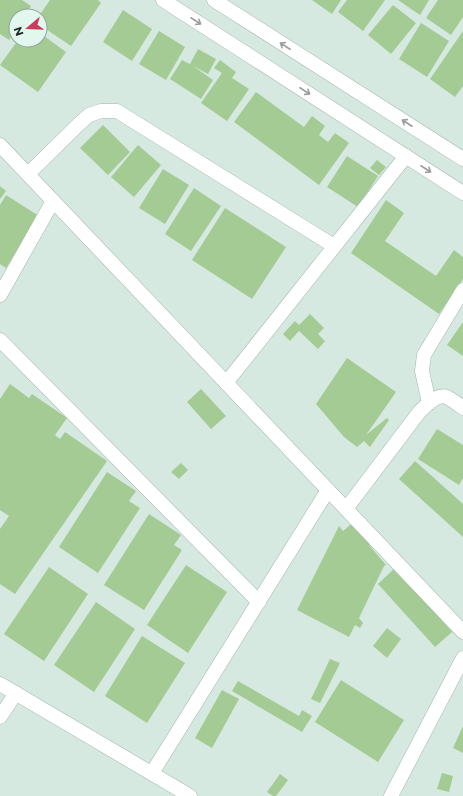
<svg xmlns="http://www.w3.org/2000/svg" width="463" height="796" viewBox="0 0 463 796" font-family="Montserrat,sans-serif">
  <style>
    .building { fill: #a4cb94 }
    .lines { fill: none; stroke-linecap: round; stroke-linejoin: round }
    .minor-casing { stroke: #a3b6ae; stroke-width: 15 }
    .minor { stroke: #fff; stroke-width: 14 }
    .oneway { stroke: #9b9e9c }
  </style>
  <rect width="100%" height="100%" fill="#d5e9e1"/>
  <g class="building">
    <path d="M0,0h22l9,6 -6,10h-9v14l-7,10 -9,-6z"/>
    <path d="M50,0h48l3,3 -30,43 -31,-21v-9h-1z"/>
    <path d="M312,0h29l-9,14z"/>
    <path d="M347,0h38l-22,31 -25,-19z"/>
    <path d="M398,0h31l-9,15z"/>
    <path d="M438,0h25v17l-12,18 -25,-17z"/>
    <path d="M393,5l23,18 -25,31 -23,-19z"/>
    <path d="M123,10l29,19 -20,32 -29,-19z"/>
    <path d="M421,23l28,18 -22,36 -28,-18z"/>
    <path d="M159,31l26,16 -19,33 -27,-16z"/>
    <path d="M463,31v55l-8,11 -25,-18z"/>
    <path d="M40,33l26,19 -28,40 -38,-27 18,-25h22z"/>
    <path d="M198,49l18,10 -8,15 -15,-8 20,14 -12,19 -31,-20 12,-19 8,4z"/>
    <path d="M220,60l16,12 -4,6 17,11 -22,32 -26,-18 21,-30 -8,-5z"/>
    <path d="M256,92l48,35 8,-11 13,10 -6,9 9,7 7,-9 14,10 -30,42 -85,-63z"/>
    <path d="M103,125l27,27 -22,23 -28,-27z"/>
    <path d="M138,145l23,20 -27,32 -23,-20z"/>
    <path d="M347,156l31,20 -20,31 -31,-20z"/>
    <path d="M377,160l9,7 -7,8 -9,-7z"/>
    <path d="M163,169l26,16 -24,39 -26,-16z"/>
    <path d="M0,186l6,5 -6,8z"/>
    <path d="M194,188l27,18 -30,45 -26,-17z"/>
    <path d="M6,195l33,21 -33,52 -6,-4v-59z"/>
    <path d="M386,200l18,13 -19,28 51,35 18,-26 9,7v22l-24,35 -88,-61z"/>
    <path d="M225,208l61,39 -34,52 -60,-39z"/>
    <path d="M310,314l14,14 -6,6 7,7 -7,8 -19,-18 -9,10 -7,-7 12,-13 4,4z"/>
    <path d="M463,322v34l-16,-11z"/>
    <path d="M347,358l49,34 -30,43 21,-17 2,2 -19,27 -6,-6 -7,6 -13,-10 -28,-33z"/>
    <path d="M10,384l19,14 3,-4 35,24 -12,17 5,4 5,-7 42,29 -92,133 -15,-10v-55l9,-13 -9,-6v-111z"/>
    <path d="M201,389l25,27 -15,13 -24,-27z"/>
    <path d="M437,429l26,16v33l-4,7 -41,-26z"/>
    <path d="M415,461l48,43v33l-64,-58z"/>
    <path d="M181,463l7,7 -9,9 -8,-7z"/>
    <path d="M107,472l29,19 -7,10 11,7 -42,65 -39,-26z"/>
    <path d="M149,514l32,21 -7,10 8,5 -38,60 -40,-25z"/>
    <path d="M355,521l17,20 -3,4 17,20 -2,1 -25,52 4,5 -3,5 -5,-3 -6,12 -52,-27 42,-84 4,5z"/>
    <path d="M186,565l41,27 -39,61 -41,-28z"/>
    <path d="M49,567l39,27 -44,67 -40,-27z"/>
    <path d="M395,568l57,64 -17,15 -57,-63z"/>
    <path d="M96,602l39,27 -41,63 -40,-27z"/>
    <path d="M387,628l14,11 -14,19 -14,-12z"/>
    <path d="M142,636l43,27 -38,60 -42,-27z"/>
    <path d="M330,659l10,4 -20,40 -9,-4z"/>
    <path d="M341,680l63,40 -26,42 -63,-40z"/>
    <path d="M238,681l61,35 3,-6 10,6 -10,16 -70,-41z"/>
    <path d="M222,690l17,9 -27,49 -17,-10z"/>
    <path d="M463,726v27l-10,-5z"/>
    <path d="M442,773l11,3 -4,16 -12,-3z"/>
    <path d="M280,774l8,6 -12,16h-3l-6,-4z"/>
  </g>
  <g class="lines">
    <defs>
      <g id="minor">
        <path d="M163,0l300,193"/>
        <path d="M214,0l249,159"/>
        <path d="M0,145l463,487"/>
        <path d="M28,174l52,-51 9,-8 12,-4h16l217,135"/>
        <path d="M0,295l53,-94"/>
        <path d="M0,340l259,262"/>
        <path d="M226,383l180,-227"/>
        <path d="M429,403l-7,-32 2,-16 39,-65"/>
        <path d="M346,509l74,-98c7,-6 17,-18 27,-14 5,3 11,7 16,11"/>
        <path d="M0,684l190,112"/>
        <path d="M0,717l16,-24"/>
        <path d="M152,773l176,-283"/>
        <path d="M391,796l72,-138"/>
      </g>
    </defs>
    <use href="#minor" class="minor-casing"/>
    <use href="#minor" class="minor"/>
  </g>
  <defs><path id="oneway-shaft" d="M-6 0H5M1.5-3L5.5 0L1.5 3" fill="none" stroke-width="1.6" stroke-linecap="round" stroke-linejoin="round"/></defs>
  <g class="oneway">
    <use href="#oneway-shaft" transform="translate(196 21) rotate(33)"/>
    <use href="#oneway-shaft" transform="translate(285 46) rotate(-147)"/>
    <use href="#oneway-shaft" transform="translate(305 91) rotate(33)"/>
    <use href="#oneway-shaft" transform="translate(407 123) rotate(-147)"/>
    <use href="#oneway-shaft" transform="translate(426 169) rotate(33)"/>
  </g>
  <g transform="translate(28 28) rotate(251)"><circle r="19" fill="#e2f7ee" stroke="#94a49d"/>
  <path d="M0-3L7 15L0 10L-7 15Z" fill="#ca3b5f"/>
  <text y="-6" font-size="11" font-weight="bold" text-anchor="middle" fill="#202724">N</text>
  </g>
</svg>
